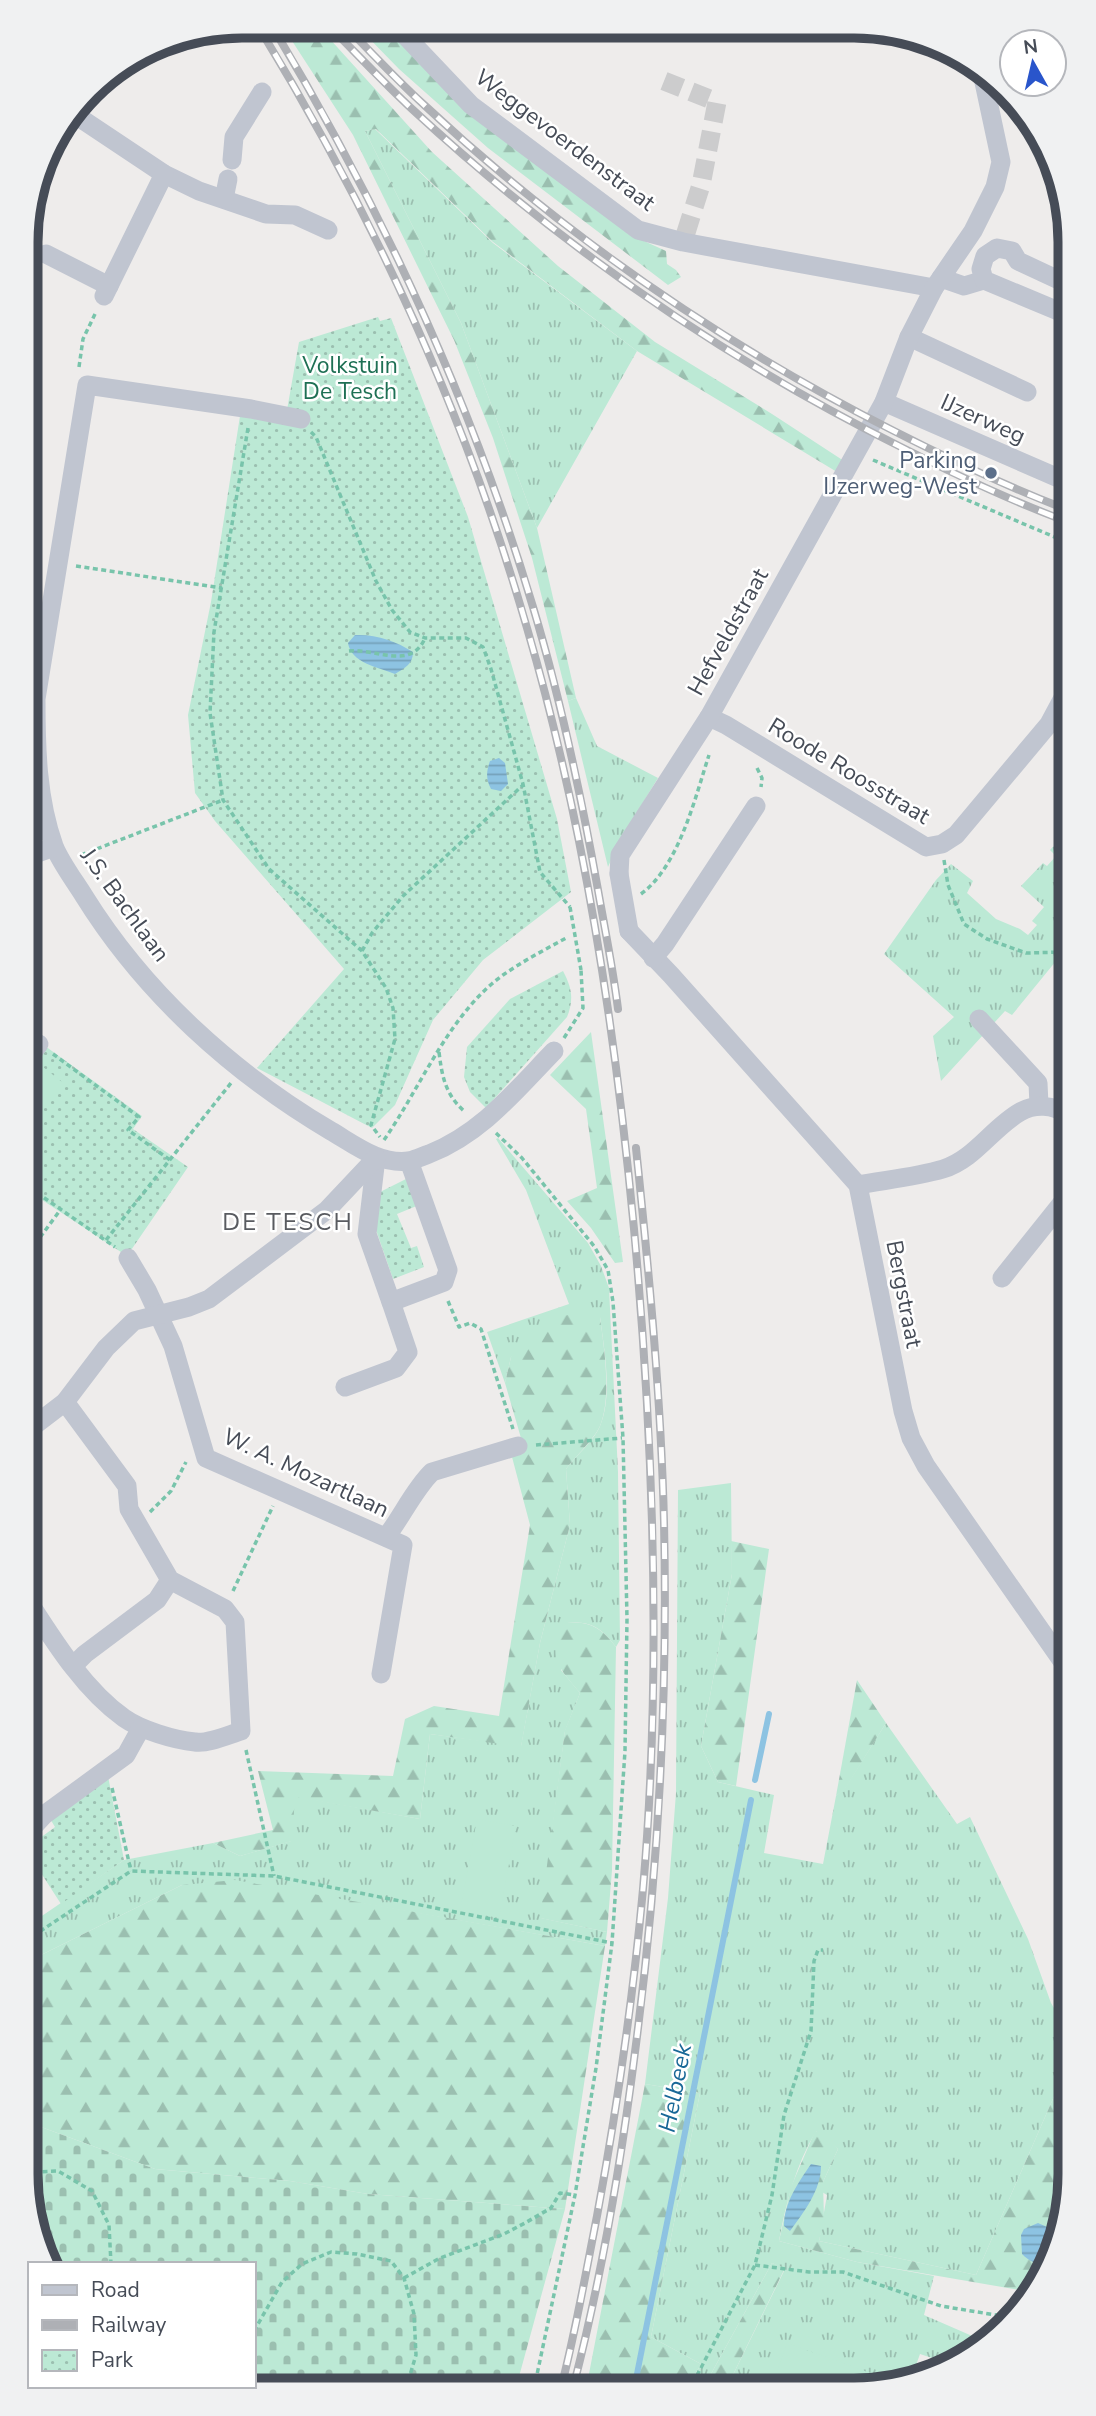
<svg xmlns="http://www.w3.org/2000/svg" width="1096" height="2416" viewBox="0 0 1096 2416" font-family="'Nunito Sans',sans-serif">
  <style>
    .grass { fill: url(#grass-tufts) }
    .forest { fill: url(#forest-firs) }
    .cemetery { fill: url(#cemetery-stones) }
    .park { fill: url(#park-dots) }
    .pitch { fill: #bce9d5 }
    .water { fill: url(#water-rules) }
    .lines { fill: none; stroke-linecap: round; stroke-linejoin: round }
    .stream { stroke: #8dc3e2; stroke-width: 6 }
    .minor-tunnel { stroke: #cccccd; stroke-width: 19; stroke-dasharray: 19 10; stroke-linecap: butt }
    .path { stroke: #78c4ab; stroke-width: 3.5; stroke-dasharray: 5 3.5; stroke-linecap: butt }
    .minor { stroke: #c0c5d0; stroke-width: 19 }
    .rail-casing { stroke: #aeb0b5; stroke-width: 8 }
    .rail { stroke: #fff; stroke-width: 5; stroke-dasharray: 16; stroke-linecap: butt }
    .path-bridge { stroke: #78c4ab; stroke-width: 3.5; stroke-dasharray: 5 3.5; stroke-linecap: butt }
    .minor-bridge { stroke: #c0c5d0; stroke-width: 19 }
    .service-dot { fill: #5c6f8a; stroke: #fff; stroke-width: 2.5 }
    .labels { text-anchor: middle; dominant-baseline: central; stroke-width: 5; stroke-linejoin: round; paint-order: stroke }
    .street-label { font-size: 23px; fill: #464c57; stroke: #fff }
    .park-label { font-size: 23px; fill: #1e7054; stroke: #fff }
    .service-label { font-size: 23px; fill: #4e5e75; stroke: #fff; text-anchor: end }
    .neighbourhood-label { font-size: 24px; letter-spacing: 2px; fill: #595b60; stroke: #fff }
    .water-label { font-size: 24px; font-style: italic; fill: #186897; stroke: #fff }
    .rim { fill: none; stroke: #464c57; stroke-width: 9 }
  </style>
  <defs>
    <pattern id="grass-tufts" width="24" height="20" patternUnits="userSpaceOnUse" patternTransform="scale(1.75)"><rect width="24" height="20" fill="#bce9d5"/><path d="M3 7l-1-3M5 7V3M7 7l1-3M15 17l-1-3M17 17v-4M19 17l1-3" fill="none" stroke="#9bbfb0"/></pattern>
    <pattern id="forest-firs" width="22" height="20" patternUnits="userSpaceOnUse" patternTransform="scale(1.75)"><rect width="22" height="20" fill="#bce9d5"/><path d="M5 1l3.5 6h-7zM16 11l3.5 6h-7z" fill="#9bbfb0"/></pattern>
    <pattern id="cemetery-stones" width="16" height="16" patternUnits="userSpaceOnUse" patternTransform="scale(1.75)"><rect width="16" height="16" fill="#bce9d5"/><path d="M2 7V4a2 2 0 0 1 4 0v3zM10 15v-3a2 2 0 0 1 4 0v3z" fill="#9bbfb0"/></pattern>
    <pattern id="park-dots" width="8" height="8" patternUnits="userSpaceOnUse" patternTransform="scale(1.75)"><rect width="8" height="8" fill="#bce9d5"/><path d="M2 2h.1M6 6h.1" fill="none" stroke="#9bbfb0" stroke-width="1.8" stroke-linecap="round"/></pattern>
    <pattern id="water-rules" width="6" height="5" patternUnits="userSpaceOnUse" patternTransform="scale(1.75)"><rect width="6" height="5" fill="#8dc3e2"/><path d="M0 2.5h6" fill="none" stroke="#75a1ba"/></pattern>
  </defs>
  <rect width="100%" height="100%" fill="#eeeceb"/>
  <g class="grass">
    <path d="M375,129l118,114 144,108 -100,177 -76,-205 -96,-192z"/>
    <path d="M576,698l21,48 61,32 -38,62 -12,27 -40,-166z"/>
    <path d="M1065,834v133l-9,-6 -44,54 -7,-4 -64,70 -8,-45 21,-19 -70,-63 52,-74 15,-16 22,17 -6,12 29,26 24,10 8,6 9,-10 -5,-4 12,-14 -23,-21 22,-23 4,3 9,-10 -6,-6z"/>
    <path d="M498,1138l90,105 13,23 8,22 9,184 2,168 -4,7c-17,-22 -25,-25 -53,-25l-2,48 19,23 -15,38 -24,187 66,14 -2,14 -285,-50 -138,-11 -149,74v-37l91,-62 89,-17 27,13 51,-15 3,-45 126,23 10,-85 91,12 19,-103 30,-118 -4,-56c9,-12 29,-30 34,-43 13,-31 4,-77 0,-109l-89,40 -6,26 -18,-51 82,-28 -43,-114 -30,-51z"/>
    <path d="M731,1483l1,91 -31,172 17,36 56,13 -10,58 59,11 13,-68 9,-8 41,-65 71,101 13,-7 58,122 23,64 18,30v29l-93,213 -157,-34 8,-46 -5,-3 1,-10 15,-33 -22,-18c-20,34 -30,71 -37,110l78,21 77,14 -10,39 62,27 -13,12 -23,10 -30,-10 -10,28 -181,1 56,-114 -13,-6 -66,120h-16l11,-19 -50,-27 49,-244 -55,-9 23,-186 8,-105 2,-303z"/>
  </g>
  <g class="forest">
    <path d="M283,27h36l113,125 126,114 97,76 117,72 72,47 -7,11 -200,-121 -144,-109 -117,-113 -11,2 96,192 76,205 39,170 -8,3 -36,-143 -39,-120 -39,-98 -101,-205z"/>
    <path d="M358,27h26l85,86 164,123 33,15 1,13 9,6 5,7 -13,8 -180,-137 -89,-79z"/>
    <path d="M591,1032l32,230 -8,1 -24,-35 -24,-27 30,-13 -11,-79 -36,-34z"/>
    <path d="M567,1315l33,2c4,31 12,79 0,109 -5,12 -25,31 -34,43l4,56 -30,118 -19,104 -91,-13 -10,85 -125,-22 -3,44 -52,15 -27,-13 60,-13 -15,-59 135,5 12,-57 29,-13 65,10 31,-191 -18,-68 13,-5 -20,-69 6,-26 22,-27z"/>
    <path d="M731,1541l38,8 -33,237 -18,-4 -17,-36 31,-172z"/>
    <path d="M562,1622c28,0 37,3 54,25l-4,223 -5,62 -67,-14 25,-188 15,-37c-24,-29 -31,-34 -18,-71z"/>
    <path d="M857,1680l29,43 -41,66 -9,7z"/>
    <path d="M235,1880l370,66 -40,263 -197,-15 -78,-13 -135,-12 -122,-45v-165l149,-74z"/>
    <path d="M1069,2062v126l-16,68 -22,36 -174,-30 -78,-21 12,-54 24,-56 7,1 16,17 -15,33 1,37 -5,22 157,34z"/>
    <path d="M645,2084l55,9 -49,244 50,27 -11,19 -103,1z"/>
    <path d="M772,2263l13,5 -56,115h-23z"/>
  </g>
  <path class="cemetery" d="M33,2124l122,45 135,12 78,13 197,15 -48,175 -263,1v-121h-206l-14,-34z"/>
  <g class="park">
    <path d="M378,317l2,4 11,-3 77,199 89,302 14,73 -88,68 -50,60 -38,85 -23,23 -115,-60 87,-99 -129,-148 -20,-28 -7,-78 23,-113 29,-186 47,-6 12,-68z"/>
    <path d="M563,971c9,17 11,29 4,46l-81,91 -16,-16 -6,-15 3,-30 43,-48z"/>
    <path d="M45,1046l97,70 -9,13 55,38 -61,89 -97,-64v-126z"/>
    <path d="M408,1178l11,27 -22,9 14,34 6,-2 7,21 -31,12 -17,-49 2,-37z"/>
    <path d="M108,1776l16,84 -63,44 -29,-45v-15l23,-17 -6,-10z"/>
  </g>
  <g class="pitch">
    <path d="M38,1063l24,19 -32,43v-52z"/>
    <path d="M477,1819l39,7 -17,92 -39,-7z"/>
    <path d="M787,2343l100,36 -1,3 -113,1z"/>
  </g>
  <g class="water">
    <path d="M355,635c21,-1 41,6 58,17 0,12 -8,16 -18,22 -17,-7 -44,-11 -47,-31z"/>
    <path d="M499,758l6,5 3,21 -7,7 -10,-2c-5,-10 -5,-17 -1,-28z"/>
    <path d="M811,2164l10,2c0,24 -17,46 -31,65l-6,-5c0,-23 14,-43 27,-62z"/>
    <path d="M1038,2223l16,7 3,10 -7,21c-13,3 -18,3 -28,-7l-1,-19 3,-6z"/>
  </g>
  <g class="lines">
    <g class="stream">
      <path d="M755,1780l14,-66"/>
      <path d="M635,2384l116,-584"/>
    </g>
    <path class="minor-tunnel" d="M664,81l53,21 -16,83 -18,57"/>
    <g class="path">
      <path d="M584,32l2,-4"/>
      <path d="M90,97l3,-3 -2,-3"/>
      <path d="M79,367l4,-28 13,-27"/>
      <path d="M248,428l-34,204 -4,81 13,87 46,69 93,82 24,37 7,20 2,31 -24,86 9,12"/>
      <path d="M311,432l5,5 60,144 16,29 18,22 15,6h41l17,9 8,22 32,115 17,88 30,35"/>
      <path d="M873,460l191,81"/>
      <path d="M76,566l146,22"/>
      <path d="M349,651c26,-3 62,20 76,-13"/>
      <path d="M757,768l5,10 -1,9"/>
      <path d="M81,855l142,-55"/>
      <path d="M944,860l4,25 16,39 23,15 39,14 39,-1"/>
      <path d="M641,894c38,-28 54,-96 68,-139"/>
      <path d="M362,951l10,-18 31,-37 120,-111"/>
      <path d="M564,1038l19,-30 -2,-38"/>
      <path d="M439,1052c3,24 6,42 25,59"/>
      <path d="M53,1054l86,63 -11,13 42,30"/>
      <path d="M496,1133l26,25 72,88 14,24 5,32 10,136 4,181 -2,132 -13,192 -16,125 -21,127 -40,189"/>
      <path d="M384,1140c37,-53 65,-126 119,-165 20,-14 43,-26 65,-38"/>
      <path d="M30,1188l85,59"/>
      <path d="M106,1240l125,-157"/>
      <path d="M30,1251l31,-42"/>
      <path d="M448,1301l11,26 11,-4 11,6 32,100"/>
      <path d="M536,1445l86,-7"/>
      <path d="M150,1512l21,-21 15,-29"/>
      <path d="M233,1591l40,-85"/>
      <path d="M246,1750l28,126"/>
      <path d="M112,1788l19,83"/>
      <path d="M33,1936l98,-65 143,5 338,67"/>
      <path d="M34,2172l24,-1 34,20 17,34 2,39"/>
      <path d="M755,2265l54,7h34l98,34 73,12"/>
      <path d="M404,2278l36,-20 64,-24 21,-11 26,-15 9,-15 15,2"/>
      <path d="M254,2331l28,-49 20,-18 29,-12 26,2 34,7 13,17 10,36 2,41 -9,30"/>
      <path d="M693,2383l62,-118 17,-70 12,-80 27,-84 3,-70 4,-11h5"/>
    </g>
    <g class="minor">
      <path d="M397,27l74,78 167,125 45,12 251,46"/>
      <path d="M74,114l90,60 35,17 67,23 29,1 33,15"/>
      <path d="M232,160l2,-23 28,-45"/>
      <path d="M224,199l4,-20"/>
      <path d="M46,254l63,32"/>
      <path d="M941,278l23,8 20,-6"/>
      <path d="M1063,282l-45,-21 -6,-10 -15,-3 -12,8 -4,13 3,11 79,33"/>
      <path d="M104,296l60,-122"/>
      <path d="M909,337l118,55"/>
      <path d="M884,402l179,78"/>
      <path d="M301,419l-50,-10 -164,-24 -51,314c0,49 1,100 18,147 7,17 20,34 30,50 61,98 149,177 247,235 24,14 49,34 78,30 6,-1 14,-5 20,-7 53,-21 86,-63 125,-103"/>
      <path d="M709,717l17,8 200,122 16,-3 14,-9 93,-111 15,-28"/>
      <path d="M29,856l25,-9"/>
      <path d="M619,874l1,-19 89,-138 175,-315 25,-65 25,-49 39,-57 22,-44 6,-25 -19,-89"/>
      <path d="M629,931l42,44 187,210 45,226 8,27 15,28 141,202"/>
      <path d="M653,958l12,-14 91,-138"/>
      <path d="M979,1019l59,64 1,22"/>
      <path d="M30,1056l9,-12"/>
      <path d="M376,1158l-9,76 24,68 53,-20 4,-12 -39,-109"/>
      <path d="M858,1185c27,-5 58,-8 85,-16 32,-10 49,-41 77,-57 14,-8 34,-8 46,3"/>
      <path d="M128,1258l19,32 26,56 33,112 197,87 -22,129"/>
      <path d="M1002,1278l64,-80"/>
      <path d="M345,1387l51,-19 12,-16 -17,-50"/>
      <path d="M31,1428l34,-26 41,-54 28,-27 55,-14 20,-8 118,-89 49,-52"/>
      <path d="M386,1537c15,-19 29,-49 46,-65l86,-26"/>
      <path d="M32,1607c25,39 54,84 92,111 17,12 50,22 71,24 13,2 33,-7 46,-11l-6,-109 -10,-13 -55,-29 -41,-71 -2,-23 -62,-84"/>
      <path d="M73,1666l12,-12 72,-54 13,-20"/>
      <path d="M32,1828l12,-13 82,-60 15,-27"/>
    </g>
    <defs>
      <g id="rail">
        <path d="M258,26c115,188 208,390 269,602 57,195 88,399 107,601 20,219 28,441 9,660 -10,110 -26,219 -46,327 -11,56 -21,113 -35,168"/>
        <path d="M272,26c110,183 200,377 261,581 28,93 48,188 65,283 7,40 15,79 20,119"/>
        <path d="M330,27c27,27 54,56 82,82 146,135 309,248 487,337 53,27 108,53 164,74"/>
        <path d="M346,27c25,25 49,51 75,75 141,132 301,242 473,329 55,28 112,55 169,77"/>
        <path d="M574,2384c28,-109 47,-221 61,-332 23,-175 33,-353 29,-530 -3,-125 -15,-249 -28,-374"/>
      </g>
    </defs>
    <use href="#rail" class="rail-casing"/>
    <use href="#rail" class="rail"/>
    <path class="path-bridge" d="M570,907l11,63"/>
    <path class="minor-bridge" d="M619,874l10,57"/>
  </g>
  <circle class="service-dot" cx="991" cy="473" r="7"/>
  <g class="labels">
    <g class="street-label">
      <text transform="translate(565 140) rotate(37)">Weggevoerdenstraat</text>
      <text transform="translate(983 419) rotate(24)">IJzerweg</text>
      <text transform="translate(728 632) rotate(-61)">Hefveldstraat</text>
      <text transform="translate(849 771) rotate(31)">Roode Roosstraat</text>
      <text transform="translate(125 905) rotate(54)">J.S. Bachlaan</text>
      <text transform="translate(904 1294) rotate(79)">Bergstraat</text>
      <text transform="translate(306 1473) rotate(25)">W. A. Mozartlaan</text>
    </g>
    <g class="park-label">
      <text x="350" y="365">Volkstuin<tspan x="350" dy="26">De Tesch</tspan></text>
    </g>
    <g class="service-label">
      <text x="977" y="460">Parking<tspan x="977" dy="26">IJzerweg-West</tspan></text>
    </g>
    <g class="neighbourhood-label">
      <text x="288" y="1222">DE TESCH</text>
    </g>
    <g class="water-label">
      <text transform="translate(675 2088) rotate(-79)">Helbeek</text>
    </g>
  </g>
  <path d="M0 0H1096V2416H0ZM242 38H854A204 204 0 0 1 1058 242V2174A204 204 0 0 1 854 2378H242A204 204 0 0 1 38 2174V242A204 204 0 0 1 242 38Z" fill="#f0f1f2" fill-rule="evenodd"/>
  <path class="rim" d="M242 38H854A204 204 0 0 1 1058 242V2174A204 204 0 0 1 854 2378H242A204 204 0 0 1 38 2174V242A204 204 0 0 1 242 38Z"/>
  <rect x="28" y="2262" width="228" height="126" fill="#ffffff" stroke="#b5b7bc" stroke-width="2"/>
  <rect x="42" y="2285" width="35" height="10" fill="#c0c5d0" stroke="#b5b7bc" stroke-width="2"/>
  <text x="91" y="2297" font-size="21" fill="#464c57">Road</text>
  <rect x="42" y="2320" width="35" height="10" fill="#aeb0b5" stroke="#b5b7bc" stroke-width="2"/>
  <text x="91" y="2332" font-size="21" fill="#464c57">Railway</text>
  <rect x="42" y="2350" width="35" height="21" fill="url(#park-dots)" stroke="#b5b7bc" stroke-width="2"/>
  <text x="91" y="2367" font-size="21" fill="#464c57">Park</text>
  <g transform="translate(1033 63) rotate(352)"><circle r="33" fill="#ffffff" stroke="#b5b7bc" stroke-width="2"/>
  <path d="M0-5L12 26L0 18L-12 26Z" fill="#2955cb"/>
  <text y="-10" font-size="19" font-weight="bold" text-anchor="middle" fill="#464c57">N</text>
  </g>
</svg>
